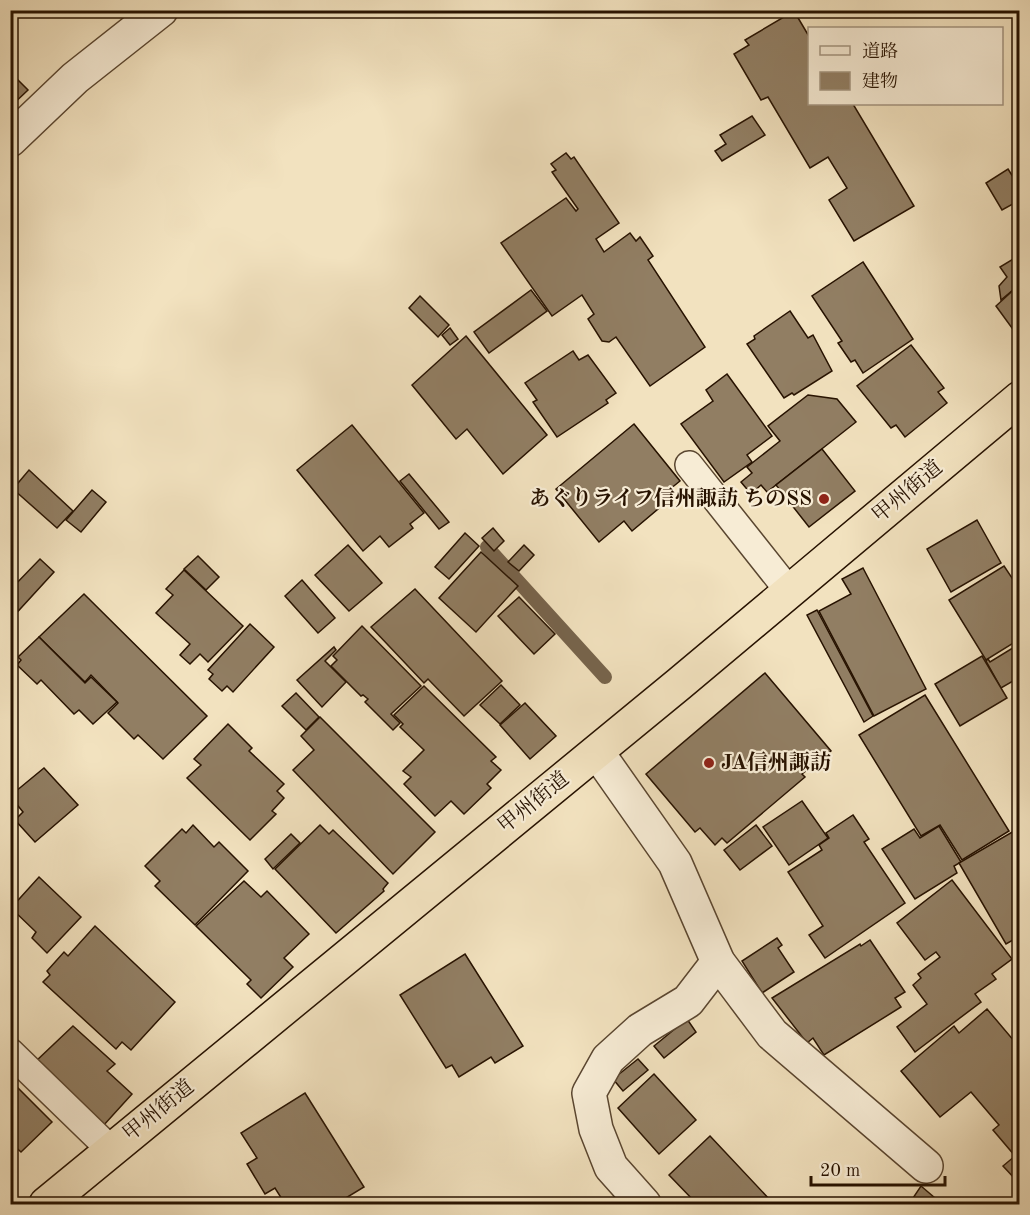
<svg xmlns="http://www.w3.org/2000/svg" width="1030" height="1215" viewBox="0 0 1030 1215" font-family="'Old Standard TT','Noto Serif JP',serif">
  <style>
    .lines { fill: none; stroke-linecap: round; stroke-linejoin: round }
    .stream { stroke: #77644c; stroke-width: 14 }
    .building { fill: #917e63; stroke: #271200; stroke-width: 1.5 }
    .lane-casing { stroke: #5a4630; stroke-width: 30 }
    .street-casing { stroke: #5a4630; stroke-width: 36 }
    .highway-casing { stroke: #271200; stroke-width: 36 }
    .lane { stroke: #f7ecd5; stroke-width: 27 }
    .street { stroke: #f7ecd5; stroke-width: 33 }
    .highway { stroke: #f2e2bf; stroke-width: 33 }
    .poi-dot { fill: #8f2418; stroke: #f7ecd5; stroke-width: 2 }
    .labels { text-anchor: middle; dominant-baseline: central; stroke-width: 4.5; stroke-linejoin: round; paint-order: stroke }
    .street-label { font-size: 21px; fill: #271200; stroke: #f7ecd5 }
    .poi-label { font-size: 21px; font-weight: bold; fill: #271200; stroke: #f7ecd5; text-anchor: end }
  </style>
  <rect width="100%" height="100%" fill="#f2e2bf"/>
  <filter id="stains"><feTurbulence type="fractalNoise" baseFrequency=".00333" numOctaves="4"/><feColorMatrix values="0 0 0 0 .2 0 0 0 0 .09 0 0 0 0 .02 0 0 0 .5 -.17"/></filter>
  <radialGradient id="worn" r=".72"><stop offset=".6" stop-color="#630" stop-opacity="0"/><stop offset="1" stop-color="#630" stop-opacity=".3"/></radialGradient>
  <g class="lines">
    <path class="stream" d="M487,547l118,130"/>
  </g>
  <g class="building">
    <path d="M794,11l16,27v66h43l61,102 -60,35 -25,-41 18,-12 -19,-31 -18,11 -42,-71 -7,3 -27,-46 15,-9 -4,-5z"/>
    <path d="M10,72l18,18 -18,17z"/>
    <path d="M752,116l13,19 -43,26 -7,-10 11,-7 -6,-9z"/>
    <path d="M1020,119v12l-6,-7z"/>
    <path d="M566,153l5,6 3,-2 45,66 -23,16 8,13 26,-19 6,8 4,-4 13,19 -5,4 57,87 -55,39 -34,-49 -7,5 -7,-1 -14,-22 6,-5 -12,-19 -30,21 -51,-73 65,-45 10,13 2,-2 -26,-37 4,-2 -5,-6z"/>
    <path d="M1008,169l12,19v12l-18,10 -16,-27z"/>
    <path d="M1020,255v29l-19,16 -2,-14 8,-9 -7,-10z"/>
    <path d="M863,262l50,77 -50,34 -8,-13 -4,2 -13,-19 4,-2 -30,-45z"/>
    <path d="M1020,284v55l-24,-33z"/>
    <path d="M531,290l16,21 -58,42 -15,-21z"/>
    <path d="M420,296l29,29 -11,12 -29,-29z"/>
    <path d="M790,311l18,27 5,-3 19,36 -38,24 -2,-2 -8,5 -37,-54 8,-5 -1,-3z"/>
    <path d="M450,328l8,11 -8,6 -8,-10z"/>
    <path d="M466,336l81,99 -44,39 -36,-45 -11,10 -44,-54z"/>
    <path d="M911,345l33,43 -6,4 9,11 -42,34 -9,-12 -5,3 -34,-42z"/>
    <path d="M573,351l6,9 9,-5 28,38 -10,7 2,3 -51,34 -24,-35 4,-2 -12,-17z"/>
    <path d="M727,374l45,62 -25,19 5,7 -28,20 -43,-58 32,-23 -7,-11z"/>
    <path d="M808,395l29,4 19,23 -89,70 -6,-7 -10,9 -10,-12 11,-9 -5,-6 33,-26 -12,-15z"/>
    <path d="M634,424l46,57 -21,17 5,6 -32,27 -8,-10 -25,21 -43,-53z"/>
    <path d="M352,425l72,88 -14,11 3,4 -24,19 -9,-11 -17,15 -66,-81z"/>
    <path d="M822,449l33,42 -46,36 -33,-42z"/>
    <path d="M29,470l44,41 -16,17 -44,-39z"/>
    <path d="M409,474l40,48 -10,7 -39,-48z"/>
    <path d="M92,490l14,12 -25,30 -15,-12z"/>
    <path d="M977,520l24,43 -50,29 -24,-43z"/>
    <path d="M493,528l11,13 -10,10 -12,-13z"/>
    <path d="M465,533l14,13 -30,33 -14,-12z"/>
    <path d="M348,545l34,38 -33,28 -34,-36z"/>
    <path d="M524,545l10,10 -15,16 -11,-9z"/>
    <path d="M481,552l37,34 -42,46 -37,-34z"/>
    <path d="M198,556l21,21 -13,13 -22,-21z"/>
    <path d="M40,559l14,13 -44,48v-30z"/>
    <path d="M1004,566l16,24v49l-34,21 -37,-60z"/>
    <path d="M863,568l63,121 -52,27 -55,-105 32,-17 -9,-15z"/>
    <path d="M184,570l59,56 -35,36 -8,-8 -10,10 -10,-9 10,-11 -34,-31 17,-18 -7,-6z"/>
    <path d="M302,580l33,38 -17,15 -33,-37z"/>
    <path d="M415,589l87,92 -38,35 -36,-37 -4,4 -53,-56z"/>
    <path d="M84,594l123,122 -44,43 -25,-24 -4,4 -26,-26 10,-10 -27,-28 -6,7 -46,-45z"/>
    <path d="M519,597l36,37 -21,20 -36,-38z"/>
    <path d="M817,610l56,106 -9,6 -57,-107z"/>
    <path d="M250,624l24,23 -41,45 -6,-6 -5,5 -13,-12 4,-5 -5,-4z"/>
    <path d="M362,626l59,60 -30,28 9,9 -7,7 -28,-28 3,-3 -5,-4 -2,1 -30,-30 6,-6 -4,-4z"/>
    <path d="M39,637l46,46 6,-6 26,25 -24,22 -14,-14 -5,4 -33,-34 -4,4 -20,-19 4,-5 -3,-3z"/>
    <path d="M1016,646l4,5v26l-19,11 -15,-27 2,-2 2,3z"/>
    <path d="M334,647l2,3 -11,11 21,21 -24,25 -25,-27z"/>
    <path d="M982,656l25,42 -47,28 -25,-42z"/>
    <path d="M765,673l66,78 -29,23 3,3 -78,66 -5,-5 -7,7 -15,-17 -5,4 -49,-58z"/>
    <path d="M501,685l19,20 -20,19 -20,-19z"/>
    <path d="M424,686l72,71 -5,4 10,9 -14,14 4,4 -27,26 -13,-13 -16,15 -31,-32 7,-7 -8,-6 21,-21 -24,-23 3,-3 -9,-9z"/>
    <path d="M296,693l23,24 -13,13 -24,-24z"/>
    <path d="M925,695l84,136 -47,29 -22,-35 -19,11 -62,-101z"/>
    <path d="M525,703l31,33 -26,23 -30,-34z"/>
    <path d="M320,717l115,115 -42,42 -100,-104 21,-20 -13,-14z"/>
    <path d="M228,724l24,24 -3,3 35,33 -7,7 7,7 -12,13 4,3 -26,26 -63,-62 14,-13 -7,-6z"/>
    <path d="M44,768l34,37 -43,37 -20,-22 8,-8 -13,-16z"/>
    <path d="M802,801l26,37 -39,27 -26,-38z"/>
    <path d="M853,815l16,24 -5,3 41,61 -80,55 -16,-23 14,-9 -35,-54 34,-22 -3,-5 10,-7 -3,-5z"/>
    <path d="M193,825l21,22 5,-5 29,29 -53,54 -40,-39 5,-5 -15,-15 37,-37 4,4z"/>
    <path d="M320,825l9,9 4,-4 55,53 -5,6 1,2 -48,42 -61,-64z"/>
    <path d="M756,825l16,21 -32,24 -16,-20z"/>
    <path d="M939,826l22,36 -7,4 3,7 -42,26 -33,-50 32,-20 6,9z"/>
    <path d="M1014,831l6,9v96l-14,8 -47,-81z"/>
    <path d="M291,834l9,9 -27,26 -8,-10z"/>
    <path d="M39,877l42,40 -34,36 -15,-15 4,-6 -25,-24z"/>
    <path d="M952,880l60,79 -20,15 4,5 -21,15 6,8 -66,50 -18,-25 30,-23 -14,-19 8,-7 -3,-4 22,-17 -4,-5 -11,8 -28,-37z"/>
    <path d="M244,881l17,16 6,-6 42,43 -25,24 9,9 -32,31 -14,-14 4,-4 -55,-54z"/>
    <path d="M95,926l80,76 -44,48 -9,-8 -6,7 -73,-67 7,-7 -3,-4 17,-19 4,4z"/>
    <path d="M777,938l5,7 -4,3 16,24 -32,21 -20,-32z"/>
    <path d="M870,940l35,52 -10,6 6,9 -77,48 -11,-17 -6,5 -35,-45 88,-54 1,2z"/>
    <path d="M465,954l58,92 -28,17 -4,-6 -32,20 -7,-12 -6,3 -46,-73z"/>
    <path d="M987,1009l33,39v129l-4,3 -13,-14 12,-10 -22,-26 6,-5 -28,-33 -31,25 -39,-46 53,-45 5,7z"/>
    <path d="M687,1019l9,13 -32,26 -10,-12z"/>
    <path d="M73,1026l42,38 -8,7 25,23 -29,32 -69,-63z"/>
    <path d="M638,1059l10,11 -25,21 -10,-12z"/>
    <path d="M654,1074l42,46 -37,34 -41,-46z"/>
    <path d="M10,1080l42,42 -31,30 -11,-10z"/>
    <path d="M305,1093l59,94 -28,17h-51l-10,-16 -10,6 -18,-30 10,-6 -16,-25z"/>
    <path d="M710,1136l62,66 -3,2h-72l-28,-29z"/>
    <path d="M921,1186l21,18h-33z"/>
  </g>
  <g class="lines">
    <defs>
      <g id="lane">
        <path d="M689,465l100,126"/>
        <path d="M10,1052l101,98"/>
      </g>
      <g id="street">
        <path d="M10,140l65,-62 86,-68"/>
        <path d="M597,752l78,111 43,99 54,72 154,132"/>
        <path d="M644,1204l-33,-37 -15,-38 -7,-36 19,-34 32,-29 48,-29 30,-39"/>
      </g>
      <path id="highway" d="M46,1204l633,-520 341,-286"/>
    </defs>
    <use href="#lane" class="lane-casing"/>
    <use href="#street" class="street-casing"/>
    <use href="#highway" class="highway-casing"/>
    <use href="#lane" class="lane"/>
    <use href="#street" class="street"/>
    <use href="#highway" class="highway"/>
  </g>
  <g class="poi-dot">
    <circle cx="824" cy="499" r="6"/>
    <circle cx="709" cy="763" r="6"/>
  </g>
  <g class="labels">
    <g class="street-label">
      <text transform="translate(908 492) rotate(-40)">甲州街道</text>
      <text transform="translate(534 803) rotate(-39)">甲州街道</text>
      <text transform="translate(159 1111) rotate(-39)">甲州街道</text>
    </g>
    <g class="poi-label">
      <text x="812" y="499">あぐりライフ信州諏訪 ちのSS</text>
      <text x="721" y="763" text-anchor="start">JA信州諏訪</text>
    </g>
  </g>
  <rect width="1030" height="1215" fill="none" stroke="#f2e2bf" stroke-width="36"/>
  <rect x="12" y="12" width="1006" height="1191" fill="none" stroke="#271200" stroke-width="3"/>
  <rect x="18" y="18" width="994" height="1179" fill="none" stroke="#271200" stroke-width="1.5"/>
  <rect x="808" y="27" width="195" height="78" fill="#f7ecd5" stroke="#a49580" stroke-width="1.5"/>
  <rect x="820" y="46" width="30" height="9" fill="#f7ecd5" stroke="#a49580" stroke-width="1.5"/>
  <text x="862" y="57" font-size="18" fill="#271200">道路</text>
  <rect x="820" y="72" width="30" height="18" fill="#917e63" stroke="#a49580" stroke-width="1.5"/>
  <text x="862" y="87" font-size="18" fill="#271200">建物</text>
  <path d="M811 1176v9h134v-9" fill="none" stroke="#271200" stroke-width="3"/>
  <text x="820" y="1176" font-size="18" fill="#271200" stroke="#f7ecd5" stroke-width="4.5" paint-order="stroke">20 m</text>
  <rect width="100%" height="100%" filter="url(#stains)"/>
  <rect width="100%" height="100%" fill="url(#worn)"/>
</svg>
